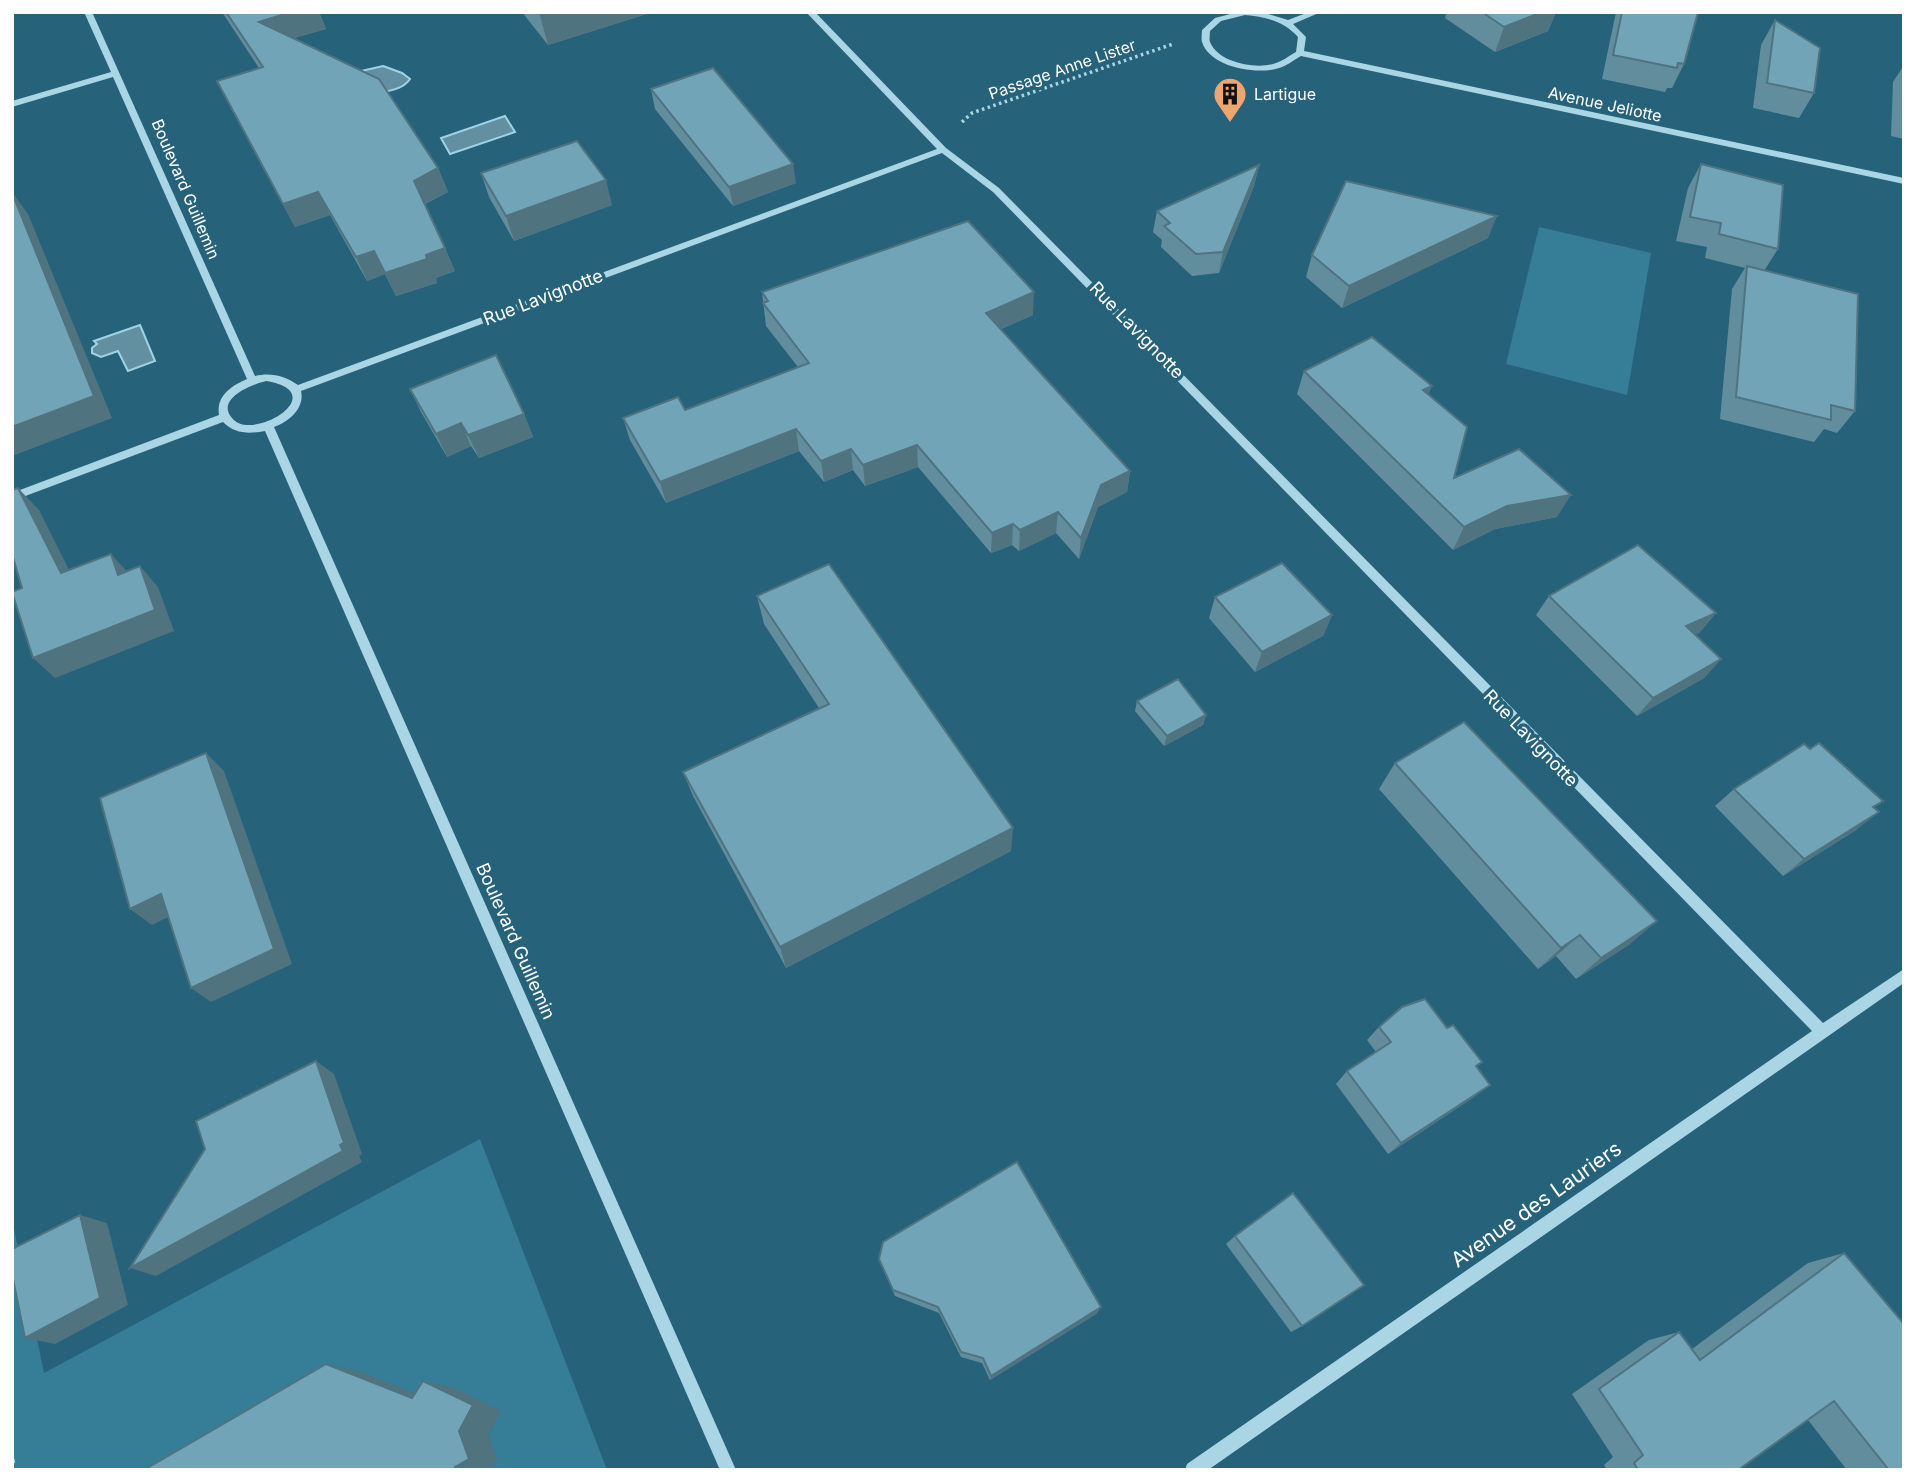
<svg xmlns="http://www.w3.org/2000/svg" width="1916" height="1482" viewBox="0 0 1916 1482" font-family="Inter,sans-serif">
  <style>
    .green { fill: #367d97 }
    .water { fill: #6390a0; stroke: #9ed3e5; stroke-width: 2 }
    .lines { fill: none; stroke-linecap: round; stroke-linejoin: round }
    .path-far1 { stroke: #aad5e4; stroke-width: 3.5; stroke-dasharray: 2.5 3.5; stroke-linecap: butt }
    .path { stroke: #aad5e4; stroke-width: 5; stroke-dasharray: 4.5 6; stroke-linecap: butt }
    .minor { fill: #aad5e4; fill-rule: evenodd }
    .wall { fill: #628d9d }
    .shaded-wall { fill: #507380 }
    .building { fill: #72a4b7; stroke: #507380; stroke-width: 2 }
    .labels { text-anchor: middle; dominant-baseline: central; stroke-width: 7; stroke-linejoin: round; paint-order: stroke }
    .far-street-label { font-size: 16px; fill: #fff; stroke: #26637b }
    .far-poi-label { font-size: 16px; fill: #fff; stroke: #26637b; text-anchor: start }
    .street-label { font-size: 18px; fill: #fff; stroke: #26637b }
    .near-street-label { font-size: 21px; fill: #fff; stroke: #26637b }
  </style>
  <rect width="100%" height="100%" fill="#26637b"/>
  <g class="green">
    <path d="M1539,227l112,26 -24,142 -121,-31z"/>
    <path d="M480,1139l127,331h-122l3,-35 12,-24 -305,59h-183v-251l32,154z"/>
  </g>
  <g class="water">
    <path d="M383,66l19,7 8,6c-6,9 -19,12 -29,13l-20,-21z"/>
    <path d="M505,116l10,16 -65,22 -9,-16z"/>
    <path d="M140,325l15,36 -27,10 -10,-20 -17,6 -9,-4v-5l5,-4 -3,-3z"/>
  </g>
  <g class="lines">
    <path class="path-far1" d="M962,122l10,-9 201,-69"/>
    <path class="path" d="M12,1459l2,11"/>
    <g class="minor">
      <path d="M84,12h8l163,364c16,-4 30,0 43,9l639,-236 -131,-137h9l131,136 53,40 824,835 81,-54v14l-696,487h-23l2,-6 625,-433 -819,-839 -51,-39 -641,238c4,17 -12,31 -27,36l462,1043h-16l-455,-1039c-16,3 -30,3 -42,-9l-211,79v-8l207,-78c-3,-19 12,-29 28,-36l-134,-302 -101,30v-6l99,-29zM266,381c56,9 11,46 -20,44 -5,0 -11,-3 -14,-7 -17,-19 21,-34 34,-37z"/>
      <path d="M1238,12h24l26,8 21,-8h12l-28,12 13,13 -2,14 600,127v6l-603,-128c-6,3 -13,9 -19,11 -22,9 -72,1 -80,-25 -1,-4 0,-8 0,-12l13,-12zM1245,15c21,2 39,6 53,22l-2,15c-6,3 -13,9 -20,11 -18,7 -58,0 -66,-21 -1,-3 0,-7 0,-11l11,-10z"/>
    </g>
  </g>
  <g class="wall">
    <path d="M222,12h97l7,17 -32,9 144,130 10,24 -23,12 30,67 -19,7 1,5 -41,13 -11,-22 -18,7 -37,-66 -35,12 -78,-146 42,-13z"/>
    <path d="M522,12h131l-105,33z"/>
    <path d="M1447,12h109l-8,19 -53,21 -50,-34z"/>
    <path d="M1616,12h82l-14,52 -12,24h-5l-2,4 -63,-13z"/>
    <path d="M1775,20l39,73 -15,25 -46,-10 8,-63z"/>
    <path d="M1904,65v74l-13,-3 2,-54z"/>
    <path d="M651,89l145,94 -63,23 -78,-97z"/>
    <path d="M1701,164l77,85 -14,22 91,140 -18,22 -13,-4 -10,13 -94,-23 12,-130 13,-21 -40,-10 2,-11 -31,-6 12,-53z"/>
    <path d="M1259,165l-5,21 -35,87 -27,3 -31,-29 1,-7 -9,-8 4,-21z"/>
    <path d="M481,173l131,32 -98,36 -25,-44z"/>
    <path d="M1488,238l-146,70 -36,-31 6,-22z"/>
    <path d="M762,292l271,23 -32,14 129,142 -3,21 -29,15 -19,52 -23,-26 -37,18 -7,-6 -21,8 -73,-86 -53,19 -12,-16 -29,12 -25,-31 -133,52 -36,-63 -7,-22 62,-8 113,-43 -32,-41z"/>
    <path d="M1304,371l124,23 26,84 103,39 -62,12 -42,21 -156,-156z"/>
    <path d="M410,389l114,25 9,23 -54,21 -8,-12 -24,11 -26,-45z"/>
    <path d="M757,596l254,255 -225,117 -93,-172 -10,-24 136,-64 -55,-84z"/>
    <path d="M1549,596l167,17 -17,20 -4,1 26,25 -17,19 -67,38 -101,-101z"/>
    <path d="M1215,597l117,18 -9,21 -68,36 -46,-54z"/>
    <path d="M1137,701l69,14 -3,10 -39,21 -29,-35z"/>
    <path d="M1395,763l235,181 -54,35 -20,-23 -18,13 -159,-180z"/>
    <path d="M1734,789l141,19 -19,22 -73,46 -68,-70z"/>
    <path d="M1379,1027l98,40 -3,30 -86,57 -52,-70 11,-13 29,-19 -9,-12z"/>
    <path d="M1235,1236l67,90 -11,6 -65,-88z"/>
    <path d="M1844,1253l60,217h-57l-39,-50 -70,50h-131l-3,-5 9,-8 -41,-63 77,-54 30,-8 13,17 116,-86z"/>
    <path d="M879,1259l222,48 -5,7 -106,66 -8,-17 -21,-6 -22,-44 -44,-17z"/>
  </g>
  <g class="shaded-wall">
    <path d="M291,12h28l7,17 -56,16 -11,-23z"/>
    <path d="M539,12h114l-105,33z"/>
    <path d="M1542,12h14l-8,19 -53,21 9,-25z"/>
    <path d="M793,164l3,19 -63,23 -4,-19z"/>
    <path d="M1259,165l-5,21 -35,87 4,-21z"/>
    <path d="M438,168l10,24 -24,12 -10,-23z"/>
    <path d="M606,180l6,25 -98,36 -8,-25z"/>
    <path d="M12,192l16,22 84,204 -100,38z"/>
    <path d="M318,192l12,23 -35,12 -12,-23z"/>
    <path d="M1497,216l-9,22 -146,70 7,-22z"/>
    <path d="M445,248l10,23 -19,7 1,5 -41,13 -11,-23 41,-18z"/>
    <path d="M374,251l11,23 -18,7 -11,-24z"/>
    <path d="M1034,292l-1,23 -48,21 1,-23z"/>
    <path d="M1432,386l-10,23 1,-19z"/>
    <path d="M524,414l9,23 -54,21 -11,-23z"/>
    <path d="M461,423l10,23 -24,11 -11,-23z"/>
    <path d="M796,429l3,22 -133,52 -6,-21z"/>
    <path d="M917,445l1,22 -53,19 -2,-21z"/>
    <path d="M851,449l2,21 -29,12 -3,-21z"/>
    <path d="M1130,471l-3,21 -29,15 -19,52 2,-21 20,-53z"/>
    <path d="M18,488l21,22 42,84 -20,-21z"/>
    <path d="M1571,495l-14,22 -62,12 -42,21 11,-23 43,-21z"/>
    <path d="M1058,512l-2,21 -37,18 1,-21z"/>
    <path d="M1013,524l-1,21 -21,8 1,-20z"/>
    <path d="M111,554l19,21h-12z"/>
    <path d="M140,566l18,21 16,44 -119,47 -22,-20z"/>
    <path d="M1716,613l-17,20 -29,12 16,-19z"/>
    <path d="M1332,615l-9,21 -68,36 7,-20z"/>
    <path d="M1721,659l-17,19 -67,38 16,-18z"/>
    <path d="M1206,715l-3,10 -39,21 3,-10z"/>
    <path d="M206,753l18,18 68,193 -81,38 -20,-14z"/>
    <path d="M1879,812l-23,18 -73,46 21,-17z"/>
    <path d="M1013,828l-2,23 -225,117 -6,-21z"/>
    <path d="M161,894l21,16 -30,15 -22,-16z"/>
    <path d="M1657,921l-27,23 -54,35 25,-21z"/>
    <path d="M1580,935l-24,21 -18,13 23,-21z"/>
    <path d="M316,1061l18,13 28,80 -3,2 3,6 -206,114 -26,-8 210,-123z"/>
    <path d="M1490,1085l-16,12 -86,57 13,-11z"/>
    <path d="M80,1215l27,8 21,82 -73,39 -30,-6z"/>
    <path d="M1101,1307l-5,7 -106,66 1,-4z"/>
    <path d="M326,1364l36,8 81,33 -31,-7z"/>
    <path d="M423,1381l31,7 47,23 -13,24 10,27 -13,8h-29z"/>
  </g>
  <g class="building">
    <path d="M226,12h65l-32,10 120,57 59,89 -24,13 31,67 -19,7 1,4 -42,14 -11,-22 -18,6 -38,-65 -35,12 -66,-123 46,-14z"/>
    <path d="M1482,12h60l-38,15z"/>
    <path d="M1622,12h76l-14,52 -6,-1 -1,5 -64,-13z"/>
    <path d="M1775,20l45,28 -6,45 -47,-10z"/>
    <path d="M713,68l80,96 -64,23 -78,-98z"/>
    <path d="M577,141l29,39 -100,36 -25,-43z"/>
    <path d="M1701,164l82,21 -5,64 -59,-15 2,-11 -31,-6z"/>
    <path d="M1259,165l-36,87 -27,2 -32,-28 6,-3 -13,-12z"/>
    <path d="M1346,181l151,35 -148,70 -37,-31z"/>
    <path d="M12,193l82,203 -82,31z"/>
    <path d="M968,221l66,71 -48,21 144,158 -29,14 -20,53 -23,-26 -38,18 -7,-6 -21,9 -75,-88 -54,20 -12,-16 -30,12 -25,-32 -136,53 -37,-64 55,-21 7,13 124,-47 -46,-60 5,-2 -6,-9z"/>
    <path d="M1747,266l111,28 -3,117 -24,-6v15l-95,-23z"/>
    <path d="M1372,337l60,49 -9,4 44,37 -13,51 65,-29 52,46 -64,11 -43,21 -160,-156z"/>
    <path d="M496,355l28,59 -56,21 -7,-12 -25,11 -26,-45z"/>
    <path d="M18,488l43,85 50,-19 7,21 22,-9 15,44 -122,48 -21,-66 10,-4 -10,-34v-64z"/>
    <path d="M1638,545l78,68 -30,13 35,33 -68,39 -104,-102z"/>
    <path d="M1282,563l50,52 -70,37 -47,-55z"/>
    <path d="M829,564l184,264 -233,119 -97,-175 146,-68 -72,-108z"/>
    <path d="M1178,679l28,36 -39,21 -30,-35z"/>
    <path d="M1464,722l193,199 -56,37 -21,-23 -19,13 -166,-185z"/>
    <path d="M1819,743l64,58 -10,6 6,5 -75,47 -70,-70 70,-45 6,5z"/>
    <path d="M206,753l68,196 -83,39 -30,-94 -31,15 -30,-111z"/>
    <path d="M1425,999l22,29 6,-3 29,37 -6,4 14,19 -89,58 -54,-72 44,-29 -12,-15 23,-20z"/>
    <path d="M316,1061l28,82 -4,2 3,6 -213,117 75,-119 -9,-28z"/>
    <path d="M1017,1162l84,145 -110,69 -8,-18 -22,-6 -23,-45 -45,-17 -14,-31 4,-17z"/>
    <path d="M1293,1193l71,92 -62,41 -67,-90z"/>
    <path d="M80,1215l20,83 -75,40 -13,-64v-25z"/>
    <path d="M1844,1253l60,71v146h-15l-55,-69 -96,69h-100l-4,-7 9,-8 -44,-66 80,-57 21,28z"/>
    <path d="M326,1364l86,34 11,-17 50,24 -14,26 10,28 -14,8 1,3h-312z"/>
  </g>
  <defs>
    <symbol id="building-pin" viewBox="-11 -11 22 30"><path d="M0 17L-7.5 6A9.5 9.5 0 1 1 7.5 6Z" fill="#eda66f" stroke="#26637b"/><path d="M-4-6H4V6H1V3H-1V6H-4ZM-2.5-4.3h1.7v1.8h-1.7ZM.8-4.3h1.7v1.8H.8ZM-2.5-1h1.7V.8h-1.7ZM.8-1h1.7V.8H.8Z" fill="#111"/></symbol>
  </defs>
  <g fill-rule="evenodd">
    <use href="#building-pin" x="1211" y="75" width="38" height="52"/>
  </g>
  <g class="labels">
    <g class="far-street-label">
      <text transform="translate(1062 69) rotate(-19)">Passage Anne Lister</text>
      <text transform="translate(1605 104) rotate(12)">Avenue Jeliotte</text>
      <text transform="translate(186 189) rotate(67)">Boulevard Guillemin</text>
    </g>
    <g class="far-poi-label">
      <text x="1254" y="94">Lartigue</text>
    </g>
    <g class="street-label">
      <text transform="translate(543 297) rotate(-21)">Rue Lavignotte</text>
      <text transform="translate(1137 330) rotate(46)">Rue Lavignotte</text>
      <text transform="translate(1531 738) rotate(46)">Rue Lavignotte</text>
      <text transform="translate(516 941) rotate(66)">Boulevard Guillemin</text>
    </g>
    <g class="near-street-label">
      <text transform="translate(1536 1204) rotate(-35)">Avenue des Lauriers</text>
    </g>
  </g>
  <rect width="1916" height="1482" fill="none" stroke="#ffffff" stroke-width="28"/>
</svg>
